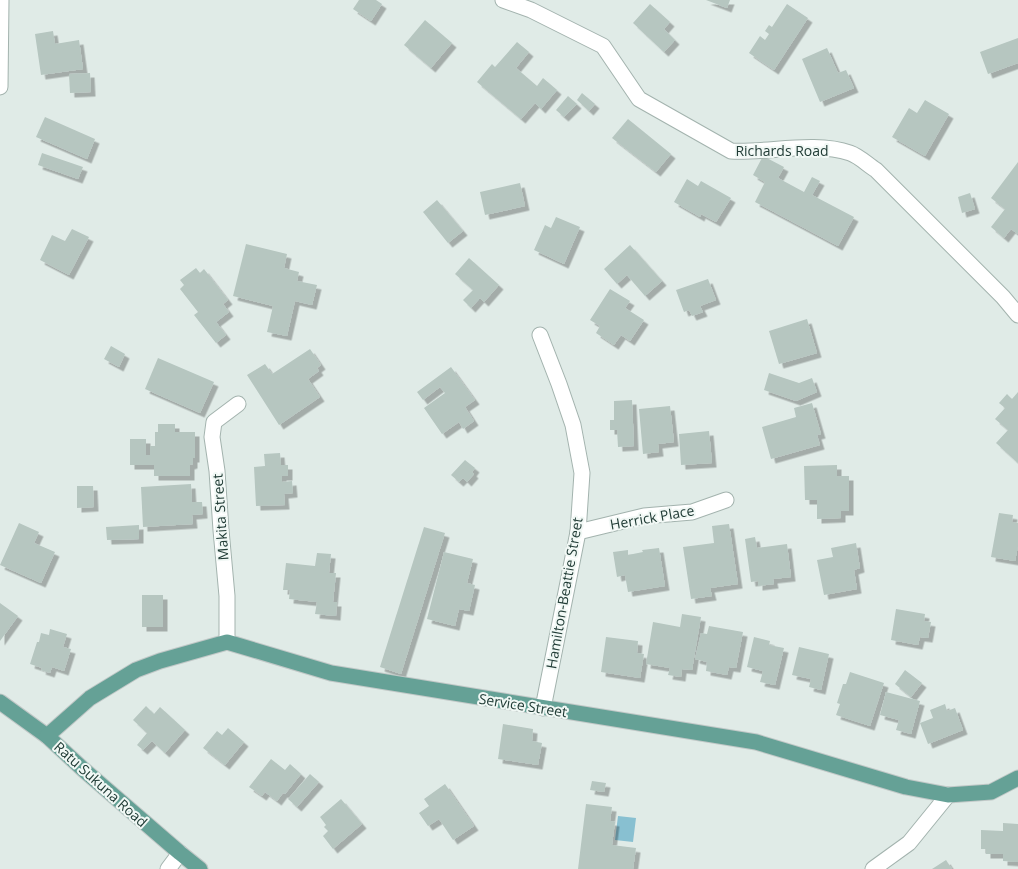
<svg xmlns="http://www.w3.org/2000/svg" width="1018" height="869" viewBox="0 0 1018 869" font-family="'Open Sans',sans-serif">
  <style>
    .water { fill: #88c0d1 }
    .building { fill: #b6c6c0; filter: url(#shadow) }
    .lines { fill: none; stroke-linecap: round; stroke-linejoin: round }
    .minor-casing { stroke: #a3b3ae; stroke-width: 17 }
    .major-casing { stroke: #c1c8c7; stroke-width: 17 }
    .minor { stroke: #fff; stroke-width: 15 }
    .major { stroke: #65a196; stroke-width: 15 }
    .labels { text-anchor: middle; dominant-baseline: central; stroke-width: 4; stroke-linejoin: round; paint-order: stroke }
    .street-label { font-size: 14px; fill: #213c36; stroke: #f1f8f5 }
  </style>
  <defs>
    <filter id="shadow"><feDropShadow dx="4.5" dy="4.5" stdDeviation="0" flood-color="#0004"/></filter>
  </defs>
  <rect width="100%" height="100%" fill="#e0ebe7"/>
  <path class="water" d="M618,816l18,2 -3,24 -18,-2z"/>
  <g class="building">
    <path d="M359,0h17l6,4 -11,17 -18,-12z"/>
    <path d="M706,0h24l-3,8z"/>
    <path d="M650,4l20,18 -6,7 11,11 -11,12 -31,-29z"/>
    <path d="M787,4l21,14 -34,52 -25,-17 11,-17 5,4 4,-6 -4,-3 4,-6 3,2z"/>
    <path d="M425,20l27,23 -21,25 -27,-23z"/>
    <path d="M53,31l2,13 24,-4 4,29 -42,6 -6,-41z"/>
    <path d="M1018,38v25l-30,11 -8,-22z"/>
    <path d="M517,42l12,10 -13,16 21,18 6,-8 14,12 -16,19 -6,-6 -14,16 -44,-37 15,-18 3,3z"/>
    <path d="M827,48l11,25 8,-3 8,18 -34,14 -18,-43z"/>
    <path d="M90,73l1,19 -21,1 -1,-19z"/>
    <path d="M582,93l13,11 -6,7 -12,-11z"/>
    <path d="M568,96l9,8 -13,13 -8,-7z"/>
    <path d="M925,100l24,14 -24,42 -33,-19 17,-29 8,5z"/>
    <path d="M45,117l50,22 -8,20 -51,-22z"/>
    <path d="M628,119l43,35 -15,18 -44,-34z"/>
    <path d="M42,153l41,14 -5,12 -40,-14z"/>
    <path d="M763,156l21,11 -6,11 26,14 8,-15 8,4 -8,14 42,22 -16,29 -83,-44 10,-20 -12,-7z"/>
    <path d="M1018,162v72l-7,-5 -7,9 -13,-11 14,-18 -14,-11z"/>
    <path d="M687,179l11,7 3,-5 30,17 -15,24 -15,-8 -1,3 -26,-15z"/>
    <path d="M520,183l5,23 -40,9 -5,-23z"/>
    <path d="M970,193l5,16 -13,4 -4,-16z"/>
    <path d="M437,200l26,31 -15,12 -25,-31z"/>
    <path d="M556,217l24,10 -16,37 -30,-14 11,-25 6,3z"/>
    <path d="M72,229l17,8 -20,38 -29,-15 12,-25 13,6z"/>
    <path d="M246,244l41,10 -3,14 15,4 -2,9 20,4 -5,20 -17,-4 -8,35 -20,-4 6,-26 -40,-10z"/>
    <path d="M630,245l32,36 -17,15 -18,-21 -10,9 -13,-15z"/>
    <path d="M469,258l30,27 -15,17 -4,-4 -9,10 -8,-8 10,-10 -18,-16z"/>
    <path d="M196,268l4,5 4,-4 24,31 -5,4 6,8 -13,10 10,13 -10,8 -22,-28 4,-3 -18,-23 4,-4 -4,-5z"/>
    <path d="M708,279l8,21 -16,6 3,6 -11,4 -3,-6 -5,2 -8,-22z"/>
    <path d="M610,289l20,12 -5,7 19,12 -14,21 -9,-6 -7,10 -18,-12 4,-7 -10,-6z"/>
    <path d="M807,319l10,34 -38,11 -10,-33z"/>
    <path d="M111,346l14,8 -6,13 -15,-8z"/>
    <path d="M310,349l11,16 -4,3 2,3 -11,8 12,18 -41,28 -32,-50 18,-11 7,10z"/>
    <path d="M158,358l56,24 -14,31 -55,-24z"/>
    <path d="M451,367l24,33 -10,7 9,14 -11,8 -4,-7 -17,12 -18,-26 21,-15 -5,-6 -17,13 -6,-8z"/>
    <path d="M769,373l30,10 13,-5 5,14 -21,9 -32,-11z"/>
    <path d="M1018,392v71l-22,-20 12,-13 -13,-11 10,-11 -6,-5 8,-9 5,5z"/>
    <path d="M632,400l2,46 -16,1 -1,-17h-7v-10h4v-19z"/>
    <path d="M812,403l9,31 -4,1 3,10 -49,14 -9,-32 34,-10 -2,-9z"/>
    <path d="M670,406l4,36 -16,2 1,8 -16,2 -4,-45z"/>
    <path d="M158,424h17v8h20v26h-2v6l-3,1v11h-36v-11h-24v-26h16v16h4v-9h5v-14h3z"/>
    <path d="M709,431l3,32 -31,2 -2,-31z"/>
    <path d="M280,453l1,12h7v11h-6v6l10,-1 1,12 -9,1 1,11 -29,1 -2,-39 11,-1 -1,-12z"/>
    <path d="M465,460l10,8 -3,4 2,2 -7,8 -4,-4 -4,4 -8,-7z"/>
    <path d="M837,465v11h12v35h-8v7l-24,1v-19h-12l-1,-34z"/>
    <path d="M191,484l1,18h10l1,12 -11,1 1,9 -50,3 -2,-40z"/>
    <path d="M77,486h16l1,21 -17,1z"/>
    <path d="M999,513l14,2 -1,7 6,1v23l-3,15 -24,-4z"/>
    <path d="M19,523l20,9 -5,11 21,9 -14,31 -41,-18z"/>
    <path d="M729,524l9,60 -28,4 2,8 -21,3 -8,-52 31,-4 -2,-17z"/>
    <path d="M139,525v14l-32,1 -1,-13z"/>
    <path d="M424,527l21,6 -44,141 -21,-7z"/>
    <path d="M755,537l2,11 30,-4 4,33 -18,2 1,5 -16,2v-5l-7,1 -6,-43z"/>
    <path d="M856,543l4,25 -6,2 3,19 -33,6 -7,-35 16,-3 -2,-9z"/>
    <path d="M659,548l6,38 -37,6 -3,-17 -8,2 -4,-25 15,-2v5l15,-3 -1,-2z"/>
    <path d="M444,552l29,7 -6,24 8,2 -6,26 -10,-2 -4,17 -28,-7z"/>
    <path d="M317,553l14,1 -2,19h7l-3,29h4l-1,14 -21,-2 2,-12 -28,-3 1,-9h-7l3,-27 29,3z"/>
    <rect x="142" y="595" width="21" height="32"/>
    <path d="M0,603l18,13 -18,25z"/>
    <path d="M896,609l29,5 -1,7 7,1 -3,16 -8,-1 -2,8 -27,-5z"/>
    <path d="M682,614l19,3 -9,53 -10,-1 -1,8 -13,-2 2,-7 -24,-4 7,-42 27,5z"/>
    <path d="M709,626l34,6 -7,36 -7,-1 -2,8 -21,-4 1,-9 -12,-3 6,-26 6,1z"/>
    <path d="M50,629l17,5 -4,13 8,2 -7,22 -12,-4 -2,6 -9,-3 1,-2 -12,-4 7,-22h2l2,-9 8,2z"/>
    <path d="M606,637l32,4 -1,12 7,1 -4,24 -39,-6z"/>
    <path d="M754,637l16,4 -1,4 15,3 -9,37 -15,-3 3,-11 -16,-4z"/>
    <path d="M799,647l30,7 -8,36 -12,-3 2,-8 -19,-4z"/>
    <path d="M905,670l17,13 -11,14 -16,-13z"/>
    <path d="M850,672l34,11 -14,43 -34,-11 4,-11 -3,-1 6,-19h3z"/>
    <path d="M886,692l34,9 -9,33 -15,-4 3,-10 -19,-5z"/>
    <path d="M945,704l2,7 8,-3 8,22 -35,14 -8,-21 13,-5 -3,-8z"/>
    <path d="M146,706l8,8 6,-7 25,23 -20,23 -13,-12 -9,9 -6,-5 10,-12 -14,-13z"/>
    <path d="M503,724l30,5 -1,12 10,2 -4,22 -40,-6z"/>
    <path d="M228,728l16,14 -19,23 -22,-17 14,-17 5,4z"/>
    <path d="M271,759l14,11 5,-6 11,10 -16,20 -2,-1 -6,8 -12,-9 -3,4 -13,-9z"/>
    <path d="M310,774l9,8 -22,25 -9,-8z"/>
    <path d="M592,781l14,2 -2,9 -14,-2z"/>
    <path d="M445,784l29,42 -21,14 -14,-21 -11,7 -9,-13 10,-7 -5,-7z"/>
    <path d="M341,799l21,25 -29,25 -10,-13 5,-5 -4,-4 2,-2 -6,-8z"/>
    <path d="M586,804l26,3 -2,14 5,1 -3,23 24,3 -3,21h-55z"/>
    <path d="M1003,823l15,1v38l-15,-1v-7h-17v-5h-5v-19l22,1z"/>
    <path d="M946,860l6,9h-20z"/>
  </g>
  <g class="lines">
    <defs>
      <g id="minor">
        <path d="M503,0l28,10 72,36 36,53 92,52c37,2 84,-10 119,2 9,3 18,12 26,17l127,127 15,18"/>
        <path d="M0,87l1,-87"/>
        <path d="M540,335l19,49 14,41 9,48 -4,59 -35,176"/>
        <path d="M578,532l66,-16 48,-4 34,-12"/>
        <path d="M227,642v-46l-6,-66 -4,-59 -5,-34 2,-15 24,-18"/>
        <path d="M168,869l12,-16"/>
        <path d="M873,869l36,-26 39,-48"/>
      </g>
      <g id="major">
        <path d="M0,702l47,34 38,35 95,82 20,16"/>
        <path d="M47,736l43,-38 46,-28 24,-9 67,-19 104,31 425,69 150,45 42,8 43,-3 27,-14"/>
      </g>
    </defs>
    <use href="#minor" class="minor-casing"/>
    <use href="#major" class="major-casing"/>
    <use href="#minor" class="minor"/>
    <use href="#major" class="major"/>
  </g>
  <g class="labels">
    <g class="street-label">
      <text x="782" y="150">Richards Road</text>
      <text transform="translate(220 517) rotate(-94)">Makita Street</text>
      <text transform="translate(652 517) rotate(-10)">Herrick Place</text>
      <text transform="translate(564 593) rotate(-80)">Hamilton-Beattie Street</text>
      <text transform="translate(523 705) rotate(9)">Service Street</text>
      <text transform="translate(101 784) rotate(42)">Ratu Sukuna Road</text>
    </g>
  </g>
</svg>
